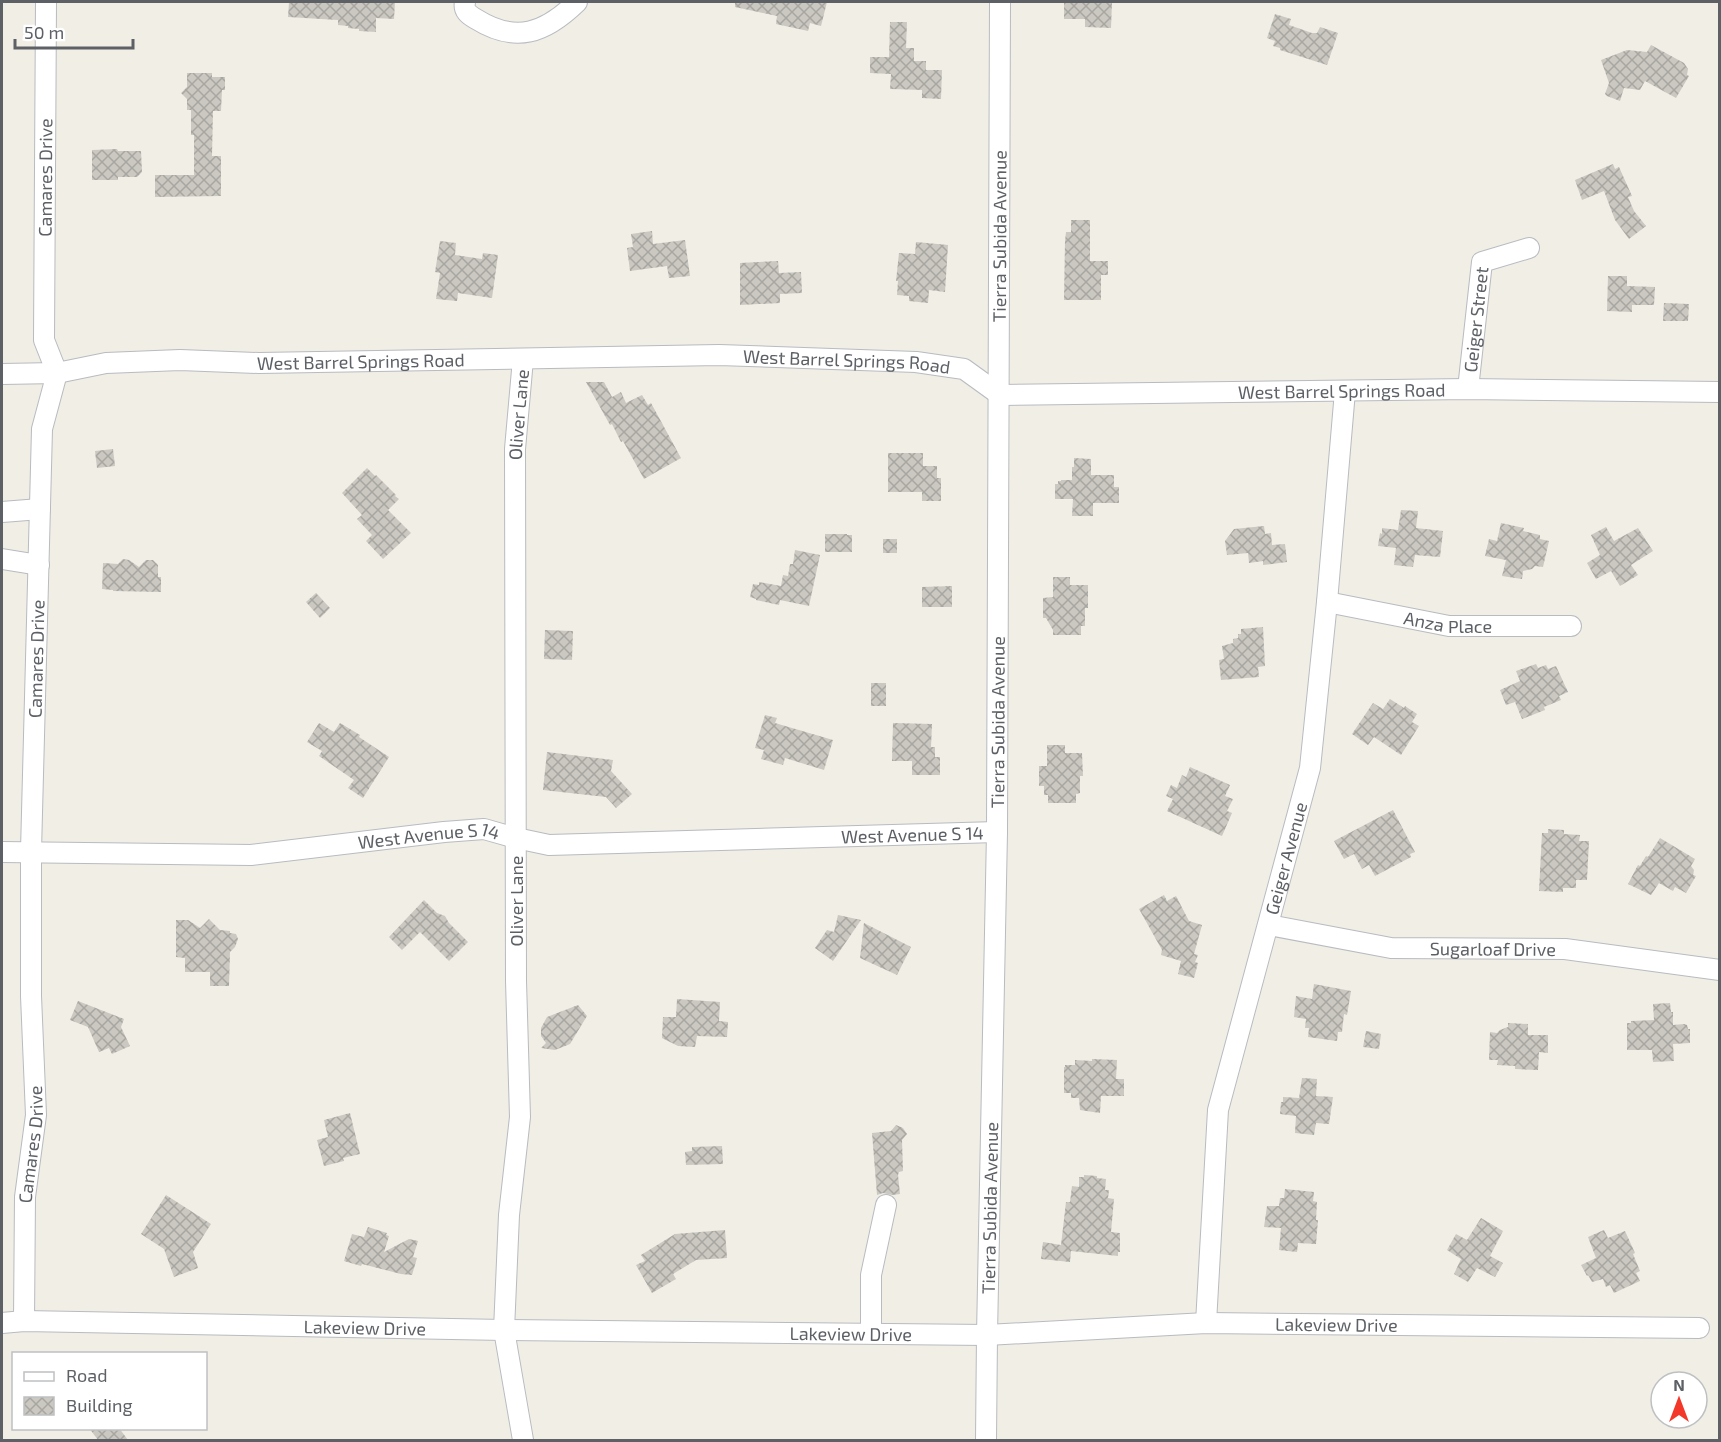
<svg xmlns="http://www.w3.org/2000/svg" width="1721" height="1442" viewBox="0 0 1721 1442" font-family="'Exo 2',sans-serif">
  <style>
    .building { fill: url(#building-cross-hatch) }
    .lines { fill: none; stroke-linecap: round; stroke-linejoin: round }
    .minor-casing { stroke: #b8bbc0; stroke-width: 22 }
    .minor { stroke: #fff; stroke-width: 20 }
    .labels { text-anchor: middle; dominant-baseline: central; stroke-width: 4.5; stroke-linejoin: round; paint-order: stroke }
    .street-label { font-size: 18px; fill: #5d6166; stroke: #fff }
  </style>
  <defs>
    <pattern id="building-cross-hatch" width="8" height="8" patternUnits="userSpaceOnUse" patternTransform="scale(1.5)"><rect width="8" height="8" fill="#cbc8c2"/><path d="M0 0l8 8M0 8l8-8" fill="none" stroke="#a8a6a1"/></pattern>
  </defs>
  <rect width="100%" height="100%" fill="#f0eee5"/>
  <g class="building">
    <path d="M289,2h106l-1,17 -18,-1v14l-17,-1v-2l-11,-1v-2l-10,-1v-5l-50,-3z"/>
    <path d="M735,2h92l-6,24 -11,-3 -2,8 -32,-7 1,-8 -42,-9z"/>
    <path d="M1064,2h48l-1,26 -26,-1v-8h-21z"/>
    <path d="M1275,14l16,5 -2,6 23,8h5l3,-6 18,6 -11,32 -47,-15v-2l-7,-2 2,-5 -8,-3z"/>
    <path d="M890,22h17l-1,26h8v13h12v9h16l-1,29 -19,-1v-8l-32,-1 1,-15 -21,-1v-16h19z"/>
    <path d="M1651,45l33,18 4,6 -1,6 2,1 -13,22 -31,-17 -5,9 -16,-2 -4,13 -13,-5 -2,-2 4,-11 -8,-23 26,-10 20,2z"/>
    <path d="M187,73h25v4h13v13h-3l-1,21h-8l-1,45h9v40l-66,1v-22h39v-40h-3v-25h-4v-11l-6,-6 6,-6z"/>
    <path d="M117,149l1,2h23l1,21 -5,5h-19v3h-26v-30z"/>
    <path d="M1613,164l2,5 4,-2 13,29 -4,1 6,14 12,15 -17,13 -14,-19 -11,-29 -22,9 -7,-20z"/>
    <path d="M1071,220h19v41h18v14h-7v25h-37l1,-59 1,-9h5z"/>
    <path d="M652,231l1,13 32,-4 5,36 -21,2 -2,-12 -37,5 -3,-23 6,-1 -2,-13z"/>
    <path d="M440,241l16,2 -1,12 27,4 1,-6 15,2 -6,43 -34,-5 -1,8 -21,-2 4,-26 -5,-1z"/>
    <path d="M916,242l32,3 -3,47 -16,-2 -1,13 -19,-2v-5l-12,-1 1,-14h-2l3,-28 16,1z"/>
    <path d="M778,261l1,12 22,-1 1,21 -22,1v9l-40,2v-42z"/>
    <path d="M1608,276h19v10l28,1 -1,18h-22v7l-25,-1z"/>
    <path d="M1664,303l25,1 -1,17h-25z"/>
    <path d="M586,382h18l8,15 9,-5 5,11 16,-8 6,10 3,-2 30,55 -37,21 -21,-38 -2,1 -9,-18 -2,1z"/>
    <path d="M113,449l2,17 -18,2 -2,-17z"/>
    <path d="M888,453h35v13h14v12h4v23h-19v-9h-34z"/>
    <path d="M1074,458l17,1v16h23v12h5v16h-26v13h-21l1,-17h-18v-15h3v-3h3v-1h11v-13h2z"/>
    <path d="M367,468l8,8 1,-1 20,20 -1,1 4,3 -11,11 23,23 -28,26 -17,-18 6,-6 -15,-16 5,-4 -20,-22z"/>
    <path d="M1401,510l17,1 -2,17 27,3 -3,26 -25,-2 -2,12 -19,-2 2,-17 -18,-2 2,-13 2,1v-6l16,2z"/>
    <path d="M1501,523l23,5 -1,3 17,4v4l9,2 -6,26 -8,-1 -3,3 -9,2 -1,8 -20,-3 4,-16 -21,-4 4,-17 8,2z"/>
    <path d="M1264,526l1,8 6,-1 1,12 13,-1 2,18 -24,3v-4l-14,2 -1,-10 -21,2 -2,-14 9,-12z"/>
    <path d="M1606,527l8,14 24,-13 15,23 -22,14 7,10 -18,11 -9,-15 -15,8 -9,-16 13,-8 -9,-20z"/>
    <path d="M825,534h22v1h5v17h-27z"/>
    <rect x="883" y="539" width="14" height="14"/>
    <path d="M795,550l25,5 -11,51 -29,-6 -1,5 -23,-5v-1l-6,-2 3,-13 6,1v-3l22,4 2,-11 5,1 2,-12h3z"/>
    <path d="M123,559l6,1 10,7 7,-7h7l5,5v12h3v15l-48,-1v-1l-11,-1 1,-26 15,1z"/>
    <path d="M1053,577h17v8h18v23h-3v18h-4v9h-28v-5l-7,-12h-3v-20l10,-1z"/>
    <path d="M952,586v21h-30v-20z"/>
    <path d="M316,593l14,15 -10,10 -14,-16z"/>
    <path d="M1263,627l2,39 -7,1 1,10 -38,3 -2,-20 5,-1 -2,-13 11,-3v-4l5,-1v-4h3v-5z"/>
    <path d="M545,630l28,1 -1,29 -28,-1z"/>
    <path d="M1536,664l2,4 8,-3 2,4 8,-3 12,26 -9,4 2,4 -17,7 1,3 -23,9 -7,-17 -9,3 -6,-15 20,-9 -4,-10z"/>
    <rect x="871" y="683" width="15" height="23"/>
    <path d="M1390,699l14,9 1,-2 12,8 -5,8 7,4 -18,29 -27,-18 -6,8 -16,-11 21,-31 10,6z"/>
    <path d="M765,715l12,3 -2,5 58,17 -9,30 -39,-12 -2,7 -22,-6 3,-9 -9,-2z"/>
    <path d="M319,723l15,9 6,-9 20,12 -1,2 30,20 -26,41 -15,-10 6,-8 -35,-24 3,-5 -15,-9z"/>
    <path d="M893,723l39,1 -1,23h4v10h5v18h-28v-14h-20z"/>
    <path d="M1047,745h18v8h17l1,23h-3v17l-4,1v9h-28v-8h-4v-9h-5v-20h8z"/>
    <path d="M547,752l66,8 -2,11 21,23 -16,14 -10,-11 -63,-7z"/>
    <path d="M1190,767l40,18 -5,11 8,3 -6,12 5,2 -10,23 -55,-25 6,-12 -7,-3 5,-11 6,3 5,-13 4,2z"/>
    <path d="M1393,810l22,42 -5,2 1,3 -36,19 -6,-11 -7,4 -8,-15 -10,5 -10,-18z"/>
    <path d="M1548,829l16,1v4l16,1 -1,6h10l-2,39h-11v8h-13v4l-24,-1 3,-58h6z"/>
    <path d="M1660,838l35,21 -4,7 3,4 -1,5 3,1 -10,17 -11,-6 -2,4 -14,-8 -8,12 -23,-11 10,-19 2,1 6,-10 2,1z"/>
    <path d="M1164,895l3,6 9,-5 13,25 13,4 -8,29 4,1 -3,7 3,1 -4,15 -16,-4 3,-13 -20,-6 1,-5 -23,-41z"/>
    <path d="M424,900l13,13 8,3 4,7 19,19 -19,19 -29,-29 -18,18 -13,-13z"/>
    <path d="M838,915l23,5 -28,41 -18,-13 12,-18 7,2z"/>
    <path d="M209,919l11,11 10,1v2l6,1 2,5 -3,8 -5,5 -1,34h-19v-14h-25v-14l-9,-1v-37h12l12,8z"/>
    <path d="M864,923l47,24 -14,28 -37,-17z"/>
    <path d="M1314,984l37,7 -4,24 -3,-1 -2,18h-4l-1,9 -29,-4 1,-9h-4l1,-9 -12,-2 2,-21 16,3z"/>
    <path d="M677,999l43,3 -1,19 9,1 -1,15 -30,-1 -2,11 -17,-1 -16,-8 1,-21h13z"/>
    <path d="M78,1001l46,18 -3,8 9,19 -18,8 -3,-6 -10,4 -11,-25 -18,-7z"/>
    <path d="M1670,1003l1,9h2v13l11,-1 3,1 1,4h2v14l-17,1 1,17 -21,1 -1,-12h-25v-27h4v-2l23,-1 -1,-16z"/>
    <path d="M578,1005l9,11 -17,28 -15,6 -14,-2 5,-5 -5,-7v-8l6,-11z"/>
    <path d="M1508,1023l20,1v11h20v18l-9,-1 -1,18 -23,-1v-3l-18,-1 1,-5h-9l1,-28 7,1 3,-3 8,-3z"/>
    <path d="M1366,1031l15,3 -2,15 -16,-2z"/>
    <path d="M1092,1059l25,1 -1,19h8v17h-23l-1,17 -20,-3 -1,-12h-8v-5h-7v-26h1v-2h10v-5l17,1z"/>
    <path d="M1302,1078l15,1 -1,17 17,1 -4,27 -13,-1 -2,12 -19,-2 1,-17 -16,-2 1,-12h2v-5l16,1z"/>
    <path d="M350,1113l10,41 -17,4 1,3 -20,5 -7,-26 11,-3 -4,-17z"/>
    <path d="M896,1125l7,3 4,6 -5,6 1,31 -4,1 -1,3 2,19 -8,1 -9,-2 -6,2 -5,-62 19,-2z"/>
    <path d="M722,1146l1,18 -37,1 -1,-13 7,-1v-4z"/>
    <path d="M1084,1175l13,1v2l9,1 -1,11h4l-1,8 6,1 -3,33 9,1v19h-2v4l-47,-5 -1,11 -29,-3 2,-17 18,3 5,-43h4l2,-16 7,1v-10h5z"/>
    <path d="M1285,1189l29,3 -1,9 4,1 -1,18h2l-2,24 -18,-1 -1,9 -18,-2 2,-22 -17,-1 3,-21h12l1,-8h4z"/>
    <path d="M166,1195l45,29 -18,28 5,16 -24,9 -10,-28 -23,-15z"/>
    <path d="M1481,1218l22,13 -13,25 13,7 -8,14 -18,-9 -9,14 -14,-8 7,-15 -14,-9 9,-16 11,6z"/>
    <path d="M368,1227l19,6 -1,2 3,1 -5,16 25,-13 9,2 -5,16 4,1 -5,17 -11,-1 -39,-10 -1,2 -17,-5 8,-27 12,3z"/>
    <path d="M725,1230l2,28 -31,2 -23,14 3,5 -24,14 -16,-28 9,-4 -4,-6 34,-21z"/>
    <path d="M1604,1230l4,8 17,-7 10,22 -2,1 7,17 -4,2 4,8 -26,12 -4,-8 -4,2 -3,-8 -11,3 -4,-7 -1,1 -6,-11 15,-7 -8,-21z"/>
    <path d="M89,1428h30l9,12h-30z"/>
  </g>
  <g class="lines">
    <defs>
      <g id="minor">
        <path d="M465,2c-2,9 4,13 11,17 40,25 69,14 101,-17"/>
        <path id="s1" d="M2,374l55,-1 49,-10 74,-3 79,3 460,-8 197,7 48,7 36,26 468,-6 252,3"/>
        <path id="s2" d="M1468,389l14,-127 47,-14"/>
        <path d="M2,512l38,-3"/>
        <path d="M2,559l37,6"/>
        <path id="s3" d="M1327,602l122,24h122"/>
        <path id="s4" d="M2,852l249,3 193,-23 40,-3 32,9 33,7 448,-13"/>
        <path id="s5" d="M1269,925l122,23 174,1 155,21"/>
        <path id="s6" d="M24,1321l1,-124 11,-82 -5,-119v-145l11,-422 15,-56 -13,-33 2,-338"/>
        <path id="s7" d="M2,1323l22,-2 480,9 483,5 219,-12 493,5"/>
        <path id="s8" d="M1206,1323l12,-213 92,-342 17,-166 18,-211"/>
        <path d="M871,1333v-58l15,-70"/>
        <path id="s9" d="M523,1440l-19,-110 5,-115 11,-98 -4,-136 -1,-532 8,-90"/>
        <path id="s10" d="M986,1440l1,-105 10,-503 3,-830"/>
      </g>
    </defs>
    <use href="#minor" class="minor-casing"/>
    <use href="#minor" class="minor"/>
  </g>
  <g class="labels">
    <g class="street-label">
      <text stroke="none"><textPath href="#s6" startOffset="1149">Camares Drive</textPath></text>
      <text stroke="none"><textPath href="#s10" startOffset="1204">Tierra Subida Avenue</textPath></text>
      <text stroke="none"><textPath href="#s2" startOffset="70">Geiger Street</textPath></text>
      <text stroke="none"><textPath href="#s1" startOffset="360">West Barrel Springs Road</textPath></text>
      <text stroke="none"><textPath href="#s1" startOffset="846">West Barrel Springs Road</textPath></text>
      <text stroke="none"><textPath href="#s1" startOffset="1350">West Barrel Springs Road</textPath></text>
      <text stroke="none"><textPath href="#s9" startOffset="1028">Oliver Lane</textPath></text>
      <text stroke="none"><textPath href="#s3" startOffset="123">Anza Place</textPath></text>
      <text stroke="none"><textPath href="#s6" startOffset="663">Camares Drive</textPath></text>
      <text stroke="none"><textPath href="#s10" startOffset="718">Tierra Subida Avenue</textPath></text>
      <text stroke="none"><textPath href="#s4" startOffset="914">West Avenue S 14</textPath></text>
      <text stroke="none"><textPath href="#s4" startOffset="428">West Avenue S 14</textPath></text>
      <text stroke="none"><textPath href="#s8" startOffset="474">Geiger Avenue</textPath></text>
      <text transform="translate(516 901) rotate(-90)">Oliver Lane</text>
      <text stroke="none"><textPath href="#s5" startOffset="226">Sugarloaf Drive</textPath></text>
      <text stroke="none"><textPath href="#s6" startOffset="177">Camares Drive</textPath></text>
      <text stroke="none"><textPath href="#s10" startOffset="232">Tierra Subida Avenue</textPath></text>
      <text stroke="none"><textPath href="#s7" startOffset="1335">Lakeview Drive</textPath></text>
      <text stroke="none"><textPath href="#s7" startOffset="363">Lakeview Drive</textPath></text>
      <text stroke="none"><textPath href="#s7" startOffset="849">Lakeview Drive</textPath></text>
    </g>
  </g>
  <rect width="1721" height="1442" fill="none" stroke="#5d6166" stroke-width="6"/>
  <rect x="12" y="1352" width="195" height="78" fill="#ffffff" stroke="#bec0c2" stroke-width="1.5"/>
  <rect x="24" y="1372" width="30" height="9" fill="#ffffff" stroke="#bec0c2" stroke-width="1.5"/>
  <text x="66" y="1382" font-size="18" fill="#5d6166">Road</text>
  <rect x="24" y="1397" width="30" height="18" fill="url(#building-cross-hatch)" stroke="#bec0c2" stroke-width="1.5"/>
  <text x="66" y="1412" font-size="18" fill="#5d6166">Building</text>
  <g transform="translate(1679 1400)"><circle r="28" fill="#ffffff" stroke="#bec0c2" stroke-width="1.5"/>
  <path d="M0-4.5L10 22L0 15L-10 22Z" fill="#f33829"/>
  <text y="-9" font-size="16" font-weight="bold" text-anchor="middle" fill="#5d6166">N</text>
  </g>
  <path d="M15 39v9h118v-9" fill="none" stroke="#5d6166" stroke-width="3"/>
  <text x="24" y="39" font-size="18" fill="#5d6166" stroke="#ffffff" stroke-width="4.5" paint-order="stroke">50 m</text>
</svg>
